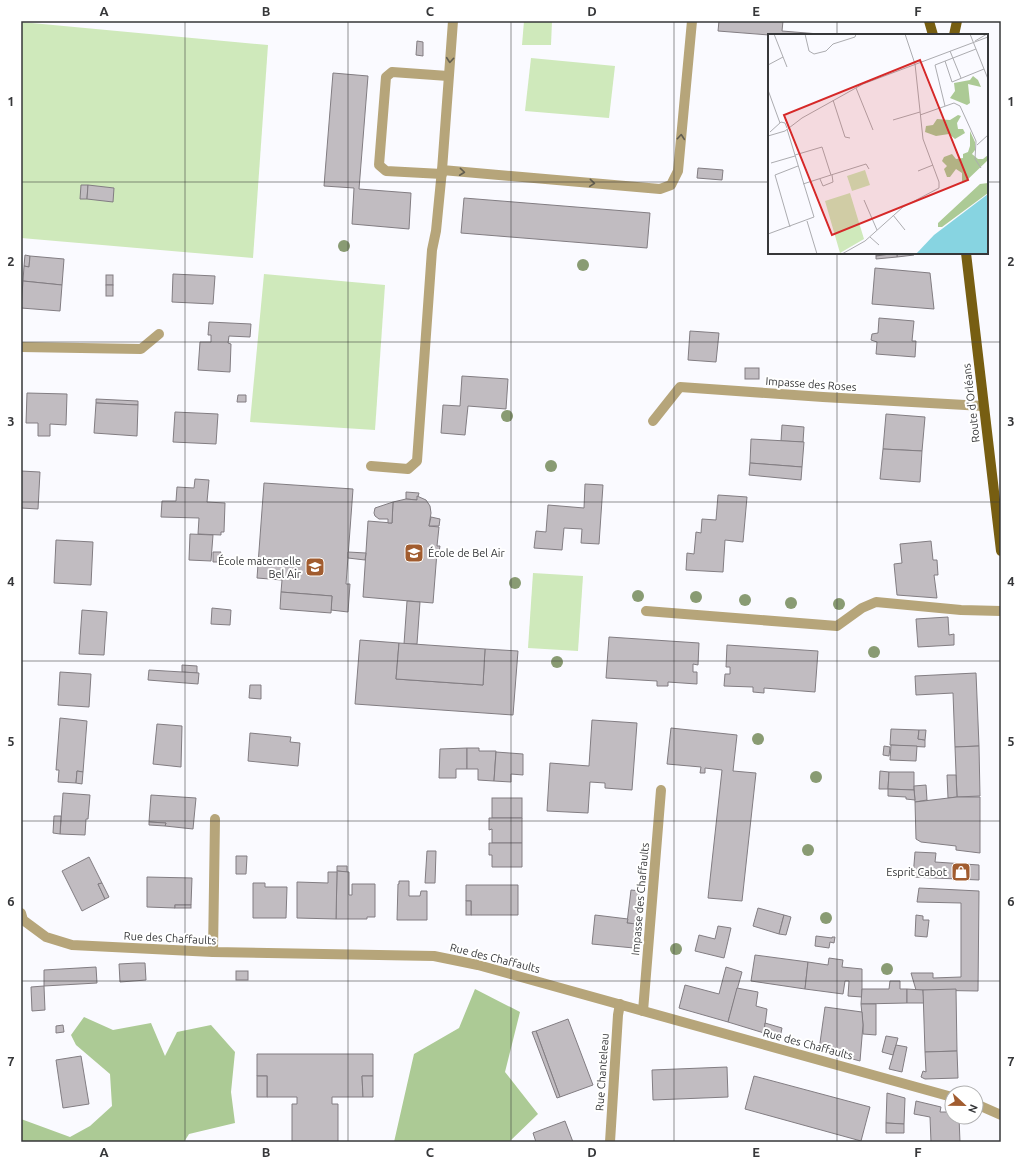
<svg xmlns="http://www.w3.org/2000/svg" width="1022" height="1163" viewBox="0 0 1022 1163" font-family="Ubuntu,sans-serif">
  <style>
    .green { fill: #cfe9bb }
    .forest { fill: #acca95 }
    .building { fill: #c1bcc1; stroke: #827d82 }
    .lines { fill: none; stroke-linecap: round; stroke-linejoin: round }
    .minor { stroke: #b6a57a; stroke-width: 10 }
    .major { stroke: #775e12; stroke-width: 10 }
    .tree { fill: #899b73 }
    .oneway { stroke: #635e50 }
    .grid { fill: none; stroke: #363739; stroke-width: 1; stroke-opacity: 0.55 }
    .labels { text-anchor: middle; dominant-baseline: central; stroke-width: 4; stroke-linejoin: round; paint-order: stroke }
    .street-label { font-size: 11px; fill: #363739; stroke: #fff }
    .poi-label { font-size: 11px; fill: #363739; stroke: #fff; text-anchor: end }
    .inset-road { fill: none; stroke: #acacb0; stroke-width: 1 }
    .view { fill: #d62828; fill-opacity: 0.15; stroke: #d62828; stroke-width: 2 }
    .inset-edge { fill: none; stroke: #363739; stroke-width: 2 }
    .neatline { fill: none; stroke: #363739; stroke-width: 1.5 }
    .grid-label { font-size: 13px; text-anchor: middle; font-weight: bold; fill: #363739 }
  </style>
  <rect width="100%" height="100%" fill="#fafaff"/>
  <g class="green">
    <path d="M524,21h28l-1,24h-29z"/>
    <path d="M21,22l247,23 -15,213 -232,-20z"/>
    <path d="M531,58l84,8 -6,52 -84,-7z"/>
    <path d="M264,274l121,11 -10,145 -125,-8z"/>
    <path d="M533,573l50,3 -5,75 -50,-3z"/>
  </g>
  <g class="forest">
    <path d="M475,989l45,23 -15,60 33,42 -29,28h-115l20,-88 45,-26z"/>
    <path d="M84,1017l29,13 38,-7 14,33 12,-24 34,-7 24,27 -4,40 4,31 -46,11 -5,8h-163v-23l49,18 20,-11 22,-20 -2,-32 -34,-29 -5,-10z"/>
  </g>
  <g class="building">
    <path d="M719,21h64l-1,10 37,3v1h-50l-51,-4z"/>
    <path d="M417,41l6,1v14l-7,-1z"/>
    <path d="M333,73l35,3 -9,113 52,4 -2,36 -57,-5 2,-36 -30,-2z"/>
    <path d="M698,168l25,2 -1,10 -25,-2z"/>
    <path d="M81,185h7l-1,14h-7z"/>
    <path d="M88,185l26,3 -1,14 -26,-3z"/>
    <path d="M464,198l186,15 -3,35 -186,-15z"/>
    <path d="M876,253h38v2l-17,2v-4l-21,3z"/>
    <path d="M897,253v4l-21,2v-3z"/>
    <path d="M25,255l5,1 -1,11 -5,-1z"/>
    <path d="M30,256l34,3 -2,26 -39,-4 1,-15 5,1z"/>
    <path d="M875,268l55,5 4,36 -62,-5z"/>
    <path d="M173,274l42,2 -2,28 -41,-2z"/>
    <rect x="106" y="275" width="7" height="10"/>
    <path d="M23,281l39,4 -2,26 -39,-3z"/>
    <rect x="106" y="285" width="7" height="11"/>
    <path d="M879,318l35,3 -2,20h4l-1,16 -39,-3 1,-12 -6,-2 1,-6 6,-1z"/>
    <path d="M209,322l42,2 -1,13 -21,-1 -1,7 3,1 -1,28 -32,-2 2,-28h11v-7h-3z"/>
    <path d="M690,331l29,2 -3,29 -28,-2z"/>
    <rect x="745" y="368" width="14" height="11"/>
    <path d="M462,376l46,3 -2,30 -38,-3 -3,29 -24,-2 2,-28 17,1z"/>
    <path d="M27,393l40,1 -1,31 -16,-1v12h-12v-13h-12z"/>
    <path d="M238,395h8v7h-9z"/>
    <path d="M96,399l42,2v4l-42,-2z"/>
    <path d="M96,403l42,2 -1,31 -43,-3z"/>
    <path d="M175,412l43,2 -2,30 -43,-2z"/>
    <path d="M886,414l39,3 -3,34 -39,-2z"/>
    <path d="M782,425l22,2 -1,15 -22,-1z"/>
    <path d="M751,439l53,3 -2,25 -52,-4z"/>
    <path d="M883,449l39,2 -2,31 -40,-3z"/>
    <path d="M750,463l52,4 -1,13 -52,-5z"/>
    <path d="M21,471l19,1 -2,37 -17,-1z"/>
    <path d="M195,479l14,1 -2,22 18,1 -1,29h-3v3l-23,-1 1,-16 -38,-1 1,-16h14l1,-14 17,1z"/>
    <path d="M264,483l89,6 -7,95h4l-2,28 -17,-2 1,-14 -51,-4 1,-12 -25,-2z"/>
    <path d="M585,484l18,1 -4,59 -18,-1 1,-14 -18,-1 -2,22 -28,-2 2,-17 10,1 2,-27 36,3z"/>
    <path d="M406,492l13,1 -2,7 -11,-1z"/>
    <path d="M718,495l29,2 -4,45 -18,-2 -2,32 -37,-2 1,-17 7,1 2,-22 5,1 1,-14 14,1z"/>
    <path d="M417,496l9,4 4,6 1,7 -2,13 10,1 -2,19h3l-1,6h-2l-4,51 -70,-6 5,-76 24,2 1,-21 13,-3 11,1z"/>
    <path d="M393,502l-1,21h-4v-4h-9l-4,-3 -1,-3 1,-5z"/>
    <path d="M431,517l9,2 -1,7h-10z"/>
    <path d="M190,534l23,1 -2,26 -22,-1z"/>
    <path d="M56,540l37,2 -2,43 -37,-2z"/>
    <path d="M931,541l2,19h4l1,15h-4l3,23 -40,-3 -3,-31 8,-1 -2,-19z"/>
    <path d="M213,552h8l-1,10h-7z"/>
    <path d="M348,552l18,1 -1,7 -17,-2z"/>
    <path d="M281,592l51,4 -1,17 -51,-4z"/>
    <path d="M407,601l13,1 -3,42h-13z"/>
    <path d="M212,608l19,2 -1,15 -19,-1z"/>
    <path d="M82,610l25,2 -3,43 -25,-1z"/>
    <path d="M948,617l1,18 5,-1v11l-36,2 -2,-28z"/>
    <path d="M609,637l90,6 -1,22 -5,-1v8h4v12l-29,-2v4h-11v-5l-51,-3z"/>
    <path d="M360,640l39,3 -3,36 87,6 2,-36 33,2 -5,64 -158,-11z"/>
    <path d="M399,643l86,6 -2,36 -87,-6z"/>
    <path d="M727,645l91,6 -3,41 -51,-4v5l-11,-1v-5l-29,-1 1,-12h5v-7h-4z"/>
    <path d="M182,665l15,1v7l-15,-1z"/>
    <path d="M149,670l50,3 -1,11 -50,-4z"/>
    <path d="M60,672l31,2 -2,33 -31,-2z"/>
    <path d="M976,673l3,73 -24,1 -2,-54 -37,2 -1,-19z"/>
    <path d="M250,685h11v14l-12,-1z"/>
    <path d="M60,718l27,3 -4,51 -6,-1 -1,12 -18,-1 1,-12h-3z"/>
    <path d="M592,720l45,3 -5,67 -27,-2v-5l-15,-1 -2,31 -41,-2 3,-48 39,3z"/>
    <path d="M157,724l25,2 -1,41 -28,-3z"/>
    <path d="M671,728l66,7 -4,36 23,2 -14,128 -34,-3 14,-128 -17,-2v5h-5l1,-6 -34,-3z"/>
    <path d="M891,729l28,1 -1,9 7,1v7l-35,-2z"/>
    <path d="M919,730h7l-1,10 -7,-1z"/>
    <path d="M250,733l41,4 -1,5 10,1 -2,23 -50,-5z"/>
    <path d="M891,745l26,1 -1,15 -26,-1z"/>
    <path d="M884,746l6,1 -1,9 -6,-1z"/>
    <path d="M979,746l1,50 -23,1 -2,-50z"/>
    <path d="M467,748v21h-11v9h-17l1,-29z"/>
    <path d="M467,748h12v3h17l-2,30 -16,-1v-11h-11z"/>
    <path d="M496,752l27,2v21l-12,-1v8l-17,-1z"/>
    <path d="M77,771l6,1 -1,12 -6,-1z"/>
    <path d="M880,771l9,1 -1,17h-9z"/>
    <path d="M889,772h25v18l-26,-1z"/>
    <path d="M947,775h9l1,22 -9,1z"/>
    <path d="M926,785l1,15 -12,2 -1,-16z"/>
    <path d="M888,789l26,1 1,10 -9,-1v-2l-18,-1z"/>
    <path d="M63,793l27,2 -2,24h-2l-1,16 -25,-1z"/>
    <path d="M151,795l45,3 -3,31 -28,-3 1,-3 -17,-1z"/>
    <path d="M957,797h23v56l-24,-3v-4l-35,-4 -5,-3 -1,-37z"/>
    <rect x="492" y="798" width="30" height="20"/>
    <path d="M54,816h7l-1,18 -7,-1z"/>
    <path d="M489,818h33v25h-30v-14l-3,1z"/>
    <path d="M149,822l17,1 -1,3 -16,-1z"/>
    <path d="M489,843h33v24h-30v-12h-3z"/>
    <path d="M427,851h9l-1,32h-10z"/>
    <path d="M915,852l21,1 -1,9 44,3v15l-66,-3z"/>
    <path d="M236,856h11l-1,18h-10z"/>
    <path d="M89,857l13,26 -4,1 7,15 -23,12 -20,-40z"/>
    <path d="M337,866h10v6l-10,-1z"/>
    <path d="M337,871l12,1v23h3v-11h23v33h-8v2h-31z"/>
    <path d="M328,872h9l-1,47 -39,-1v-36l31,1z"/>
    <path d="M147,877l45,1 -1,27h-16v3l-28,-1z"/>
    <path d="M399,881h10v15h11l1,-5h6v29h-30l1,-36h1z"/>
    <path d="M102,883l7,14 -4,2 -7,-15z"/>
    <path d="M253,883h12v4h22l-1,31h-33z"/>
    <path d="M466,885h52v30h-47v-14h-5z"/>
    <path d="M919,888l60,3 -1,100 -62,-1 -5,-17h22v5l28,-1v-74l-44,-1z"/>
    <path d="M631,890l9,1 -3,33 -10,-1z"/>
    <rect x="466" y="901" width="5" height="14"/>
    <rect x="175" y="905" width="16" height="3"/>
    <path d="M758,908l26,7 -5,19 -26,-8z"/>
    <path d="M595,915l33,4 -1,4 10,1 -3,24 -42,-4z"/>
    <path d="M784,915l7,2 -5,18 -7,-1z"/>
    <path d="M916,915l7,1v4h6l-2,17 -12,-1z"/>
    <path d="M718,926l13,2 -7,30 -29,-7 4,-16 16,4z"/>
    <path d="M816,936l16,2v-1h3l-1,6 -4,-1 -1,6 -14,-2z"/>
    <path d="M755,955l53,7 -3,27 -54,-8z"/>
    <path d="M829,958l14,2 -1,7 20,2v28l-14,-1 1,-15h-4l-2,13 -38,-5 3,-27 20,3z"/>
    <path d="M137,963h8l1,17 -26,2 -1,-18z"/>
    <path d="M96,967l1,16 -53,3v-16z"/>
    <path d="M726,967l16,5 -14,50 -49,-14 6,-23 34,9z"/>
    <rect x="236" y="971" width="12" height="9"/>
    <path d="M890,981h10v8h7v14l-46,1 1,-15h27z"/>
    <path d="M44,986l1,24 -13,1 -1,-24z"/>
    <path d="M737,988l21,4 -2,14 11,3 -3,24 -36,-11z"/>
    <path d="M907,989l16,1 1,13h-17z"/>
    <path d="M956,989l1,62 -32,1 -2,-62z"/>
    <path d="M861,1004h15v31l-13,-1v-9z"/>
    <path d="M825,1007l37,5 1,13 -3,36 -41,-11z"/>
    <path d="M568,1019l25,66 -33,12 -24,-66z"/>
    <path d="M765,1023l17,5 -2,10 -16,-5z"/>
    <path d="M63,1025l1,7 -8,1v-7z"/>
    <path d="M536,1031l24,66 -3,1 -25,-66z"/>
    <path d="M886,1036l12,2 -5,17 -11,-3z"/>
    <path d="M896,1045l11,2 -5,25 -13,-3z"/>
    <path d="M957,1051l1,27 -33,1 -4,-2 2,-6 3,1 -1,-20z"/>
    <path d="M257,1054h116v22h-11l1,21h-31v7h6v38h-46v-38h5v-7h-30v-21h-10z"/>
    <path d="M81,1056l8,48 -26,4 -7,-48z"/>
    <path d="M727,1067l1,30 -75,3 -1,-30z"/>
    <rect x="257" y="1076" width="10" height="21"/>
    <path d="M362,1076h11v21h-10z"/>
    <path d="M754,1076l116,31 -9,34 -116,-32z"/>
    <path d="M887,1093l18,5 -1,26 -18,-1z"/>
    <path d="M916,1101l25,6 -1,5h12v5h7l1,25h-29l-1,-25 -16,-3z"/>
    <path d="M565,1121l8,21h-37l-3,-9z"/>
    <path d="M886,1123l18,1v9h-18z"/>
  </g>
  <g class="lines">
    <g class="minor">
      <path d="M453,21l-11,149 218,19 11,-4 7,-14 14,-150"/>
      <path d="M442,174l-56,-3 -7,-6 7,-88 6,-5 56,4"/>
      <path d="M21,347l120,2 18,-15"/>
      <path d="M653,421l27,-34 143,10 160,9"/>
      <path d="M371,466l37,3 9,-8 15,-211 4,-19 6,-61"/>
      <path d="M646,611l191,15 25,-18 14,-6 85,8 40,1"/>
      <path d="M21,913l2,7 23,17 26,8 141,7 221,4 44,9 474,132"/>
      <path d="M213,952l2,-133"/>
      <path d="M643,1011l18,-221"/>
      <path d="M976,1104l25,11"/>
      <path d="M610,1142l8,-127 2,-11"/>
    </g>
    <g class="major">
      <path d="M929,21l4,14"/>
      <path d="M954,35l3,-14"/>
      <path d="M966,253l35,298"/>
    </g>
  </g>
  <g class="tree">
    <circle cx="344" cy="246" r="6"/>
    <circle cx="583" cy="265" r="6"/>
    <circle cx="507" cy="416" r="6"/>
    <circle cx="551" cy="466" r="6"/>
    <circle cx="515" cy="583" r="6"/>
    <circle cx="638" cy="596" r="6"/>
    <circle cx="696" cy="597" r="6"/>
    <circle cx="745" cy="600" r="6"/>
    <circle cx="791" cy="603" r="6"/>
    <circle cx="839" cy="604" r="6"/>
    <circle cx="874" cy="652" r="6"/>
    <circle cx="557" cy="662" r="6"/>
    <circle cx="758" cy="739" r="6"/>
    <circle cx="816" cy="777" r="6"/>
    <circle cx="808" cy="850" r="6"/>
    <circle cx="826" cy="918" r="6"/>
    <circle cx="676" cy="949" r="6"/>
    <circle cx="887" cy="969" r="6"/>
  </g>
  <defs><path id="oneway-chevron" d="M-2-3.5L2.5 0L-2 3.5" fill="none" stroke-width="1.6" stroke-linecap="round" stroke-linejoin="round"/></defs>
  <g class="oneway">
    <use href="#oneway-chevron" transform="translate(450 60) rotate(95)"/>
    <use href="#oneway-chevron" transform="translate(681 137) rotate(-85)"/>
    <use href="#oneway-chevron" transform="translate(462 172) rotate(6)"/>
    <use href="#oneway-chevron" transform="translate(592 183) rotate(5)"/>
  </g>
  <path class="grid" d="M185,21v1121M348,21v1121M511,21v1121M674,21v1121M837,21v14M21,182h748M987,182h14M837,253v889M21,342h980M21,502h980M21,661h980M21,821h980M21,981h980"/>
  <defs>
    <symbol id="school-square" viewBox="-11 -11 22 22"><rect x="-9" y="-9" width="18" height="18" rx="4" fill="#a15c2f" stroke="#fff"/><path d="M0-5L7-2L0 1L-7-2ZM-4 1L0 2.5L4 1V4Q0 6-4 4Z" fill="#fff"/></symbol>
    <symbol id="shop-square" viewBox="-11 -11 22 22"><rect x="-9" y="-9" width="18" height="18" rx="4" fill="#a15c2f" stroke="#fff"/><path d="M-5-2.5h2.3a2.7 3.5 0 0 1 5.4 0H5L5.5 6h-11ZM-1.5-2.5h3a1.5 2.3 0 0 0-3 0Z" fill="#fff"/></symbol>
  </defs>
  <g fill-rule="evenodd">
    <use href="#school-square" x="403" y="542" width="22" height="22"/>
    <use href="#school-square" x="304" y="556" width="22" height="22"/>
    <use href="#shop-square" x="950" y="861" width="22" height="22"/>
  </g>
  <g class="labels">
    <g class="street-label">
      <text transform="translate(811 384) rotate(4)">Impasse des Roses</text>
      <text transform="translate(971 403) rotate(-97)">Route d'Orléans</text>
      <text transform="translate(640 899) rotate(-85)">Impasse des Chaffaults</text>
      <text transform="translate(170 938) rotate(3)">Rue des Chaffaults</text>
      <text transform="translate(495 958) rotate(14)">Rue des Chaffaults</text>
      <text transform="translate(808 1044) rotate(15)">Rue des Chaffaults</text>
      <text transform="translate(602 1072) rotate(-86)">Rue Chanteleau</text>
    </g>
    <g class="poi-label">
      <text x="428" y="553" text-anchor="start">École de Bel Air</text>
      <text x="301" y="561">École maternelle<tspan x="301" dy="13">Bel Air</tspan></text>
      <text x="947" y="872">Esprit Cabot</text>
    </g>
  </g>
  <g transform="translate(768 34)">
    <rect width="220" height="220" fill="#fafaff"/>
    <path d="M97,136l5,15 -18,6 -5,-15zM82,159l14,46 -24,14 -15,-52z" fill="#cfe9bb"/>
    <path d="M205,42l5,4 3,7 -13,-3 2,19 -3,2 -17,-7 5,-7 -1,-8 16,-3zM190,81l3,1 -4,7 1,6h5l2,4 -10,6 -6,-5 -13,2 -11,-4 1,-6 7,-1 4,-6 13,1zM202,97l5,11v8l-3,4 6,5h5l5,-4v5l-23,22 -3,-1v-8l-6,-4 -6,8h-3l-3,-8 3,-3 -5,-5 2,-4 8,-3 4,5 7,-1v-4l5,-2 2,-6zM220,149v10l-46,34h-4v-4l42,-39z" fill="#acca95"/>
    <path d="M220,160v60h-72l18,-19z" fill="#87d4e1"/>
    <path class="inset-road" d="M6,0l13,33M37,0l4,17 5,3 12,-3 7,-7 22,-7 1,-3M202,0l18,45M207,7l12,-7M182,17l11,27M177,27l7,21 32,-13M0,31l15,-8M88,54l17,42M0,56l12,33M65,66l12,37 5,1M177,72l-10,-41 41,-16M152,81l34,-12 6,3 16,35 -1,18 6,9M125,86l27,-8M2,98l11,-10 4,1 2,5M0,102l17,-5 17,-13 61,-34 125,-47M209,111l11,-10M27,121l27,-8 8,25 1,3 -28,9M3,129l24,-7M150,137l15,-6M63,141l35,-11 3,5M52,145l3,7 10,-4 -1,-7M96,166l13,30M125,181l12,15M39,187l10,33M22,193l-15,-52 23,-9M0,200l46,-17 -27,-88M102,203l9,8M74,220l23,-13 38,-34 36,-19v-6l-16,-43 -8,-75 -10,-30"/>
    <path class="view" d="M152,26l48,120 -136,55 -48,-120z"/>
    <rect width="220" height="220" class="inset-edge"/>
  </g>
  <rect width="1022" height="1163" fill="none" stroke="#ffffff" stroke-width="44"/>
  <g transform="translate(964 1105) rotate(112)"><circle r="19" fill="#ffffff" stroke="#afafb0"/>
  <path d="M0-3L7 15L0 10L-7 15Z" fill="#a15c2f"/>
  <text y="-6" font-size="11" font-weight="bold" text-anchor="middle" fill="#363739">N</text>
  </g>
  <rect x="22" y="22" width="978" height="1119" class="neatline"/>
  <g class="grid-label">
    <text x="104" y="16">A</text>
    <text x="266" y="16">B</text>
    <text x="430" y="16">C</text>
    <text x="592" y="16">D</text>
    <text x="756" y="16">E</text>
    <text x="918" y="16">F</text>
    <text x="11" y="106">1</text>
    <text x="1011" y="106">1</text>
    <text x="11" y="266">2</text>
    <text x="1011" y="266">2</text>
    <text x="11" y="426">3</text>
    <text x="1011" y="426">3</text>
    <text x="11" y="586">4</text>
    <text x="1011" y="586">4</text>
    <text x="11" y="746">5</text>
    <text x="1011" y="746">5</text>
    <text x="11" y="906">6</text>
    <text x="1011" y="906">6</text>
    <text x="11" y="1066">7</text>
    <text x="1011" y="1066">7</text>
    <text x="104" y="1157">A</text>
    <text x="266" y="1157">B</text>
    <text x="430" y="1157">C</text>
    <text x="592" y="1157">D</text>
    <text x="756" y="1157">E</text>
    <text x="918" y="1157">F</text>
  </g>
</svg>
